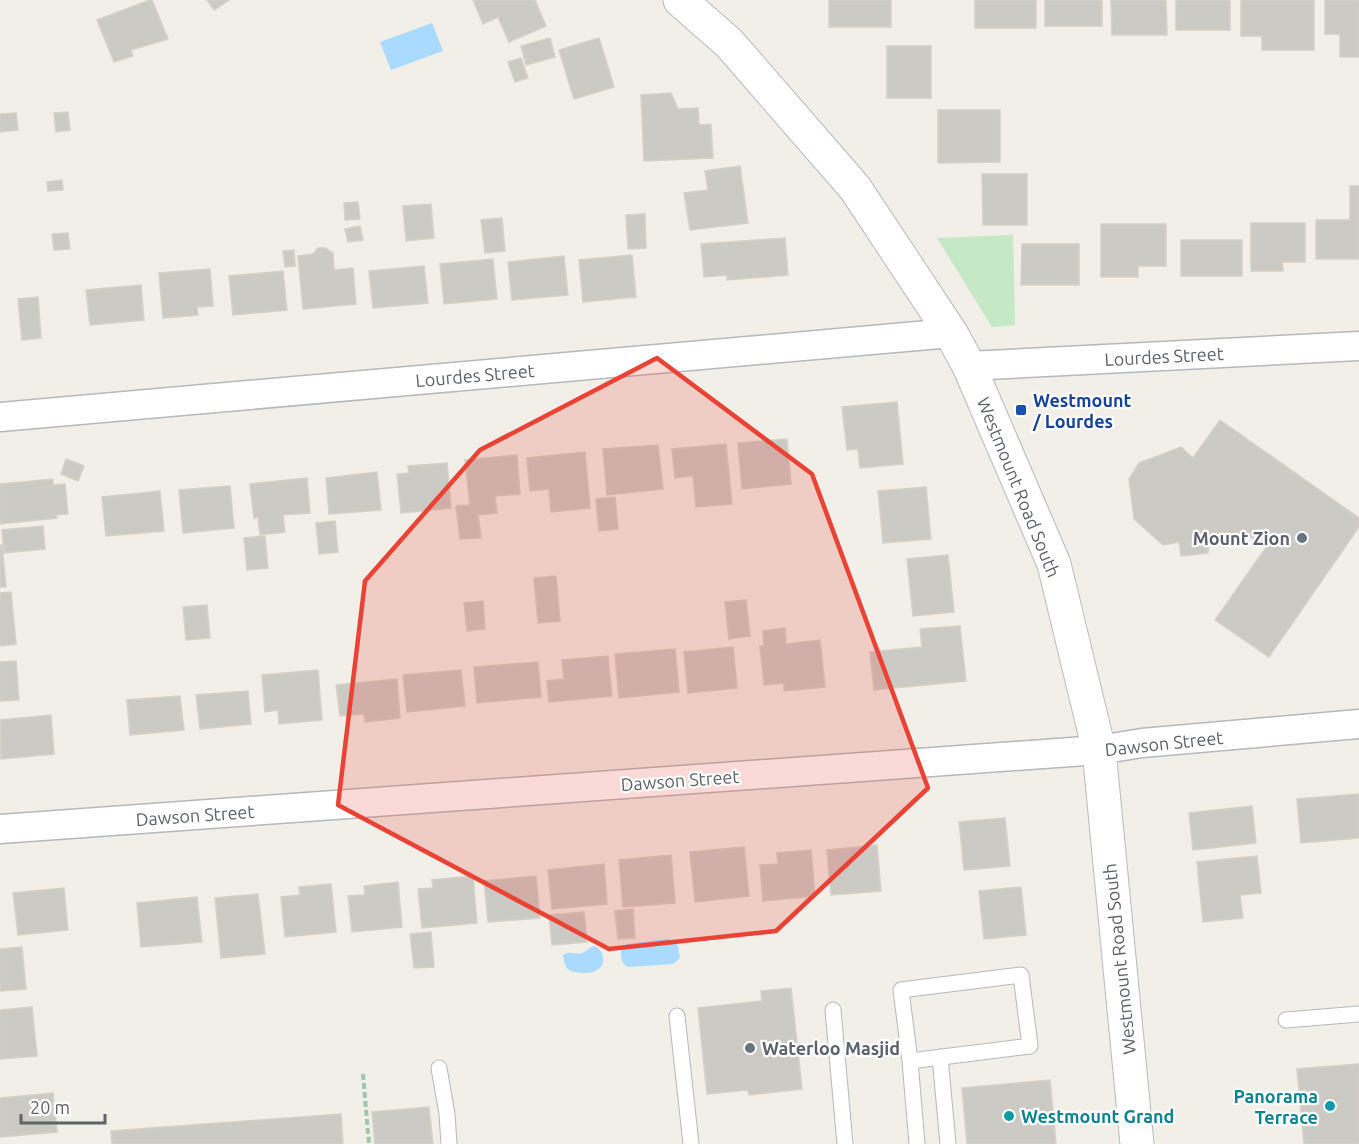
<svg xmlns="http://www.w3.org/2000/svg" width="1359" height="1144" viewBox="0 0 1359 1144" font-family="Ubuntu,sans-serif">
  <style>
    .green { fill: #c5e8c5 }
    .water { fill: #aadaff }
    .building { fill: #cccac5; stroke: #d6d1c6; stroke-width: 1.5 }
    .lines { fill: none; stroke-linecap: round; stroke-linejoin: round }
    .lane-casing { stroke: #b5b8bc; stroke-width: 17 }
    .street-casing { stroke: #b5b8bc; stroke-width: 31 }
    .secondary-casing { stroke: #b6babf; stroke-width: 35 }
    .path { stroke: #9cc7a9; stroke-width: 4; stroke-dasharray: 6 3; stroke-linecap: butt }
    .lane { stroke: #fff; stroke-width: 15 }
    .street { stroke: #fff; stroke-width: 28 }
    .secondary { stroke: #fff; stroke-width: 33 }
    .marked { fill: #ea4335; fill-opacity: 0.2; stroke: #ea4335; stroke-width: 4.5; stroke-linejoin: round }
    .transit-dot { fill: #1a4fb4; stroke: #fff; stroke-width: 2 }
    .worship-dot { fill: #6b7280; stroke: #fff; stroke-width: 2 }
    .culture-dot { fill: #0f9aa8; stroke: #fff; stroke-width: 2 }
    .labels { text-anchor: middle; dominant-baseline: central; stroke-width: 4.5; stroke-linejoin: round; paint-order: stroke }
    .street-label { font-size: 18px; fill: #5f6368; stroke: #fff }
    .transit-label { font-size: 18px; font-weight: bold; fill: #164399; stroke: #fff; text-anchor: start }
    .worship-label { font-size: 18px; font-weight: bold; fill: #5b616d; stroke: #fff; text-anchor: end }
    .culture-label { font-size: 18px; font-weight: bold; fill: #0d838f; stroke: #fff; text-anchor: end }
  </style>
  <rect width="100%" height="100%" fill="#f1efe8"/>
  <path class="green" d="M1013,235l2,90 -23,2 -55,-89z"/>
  <g class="water">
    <path d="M432,23l11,28 -52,19 -11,-28z"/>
    <path d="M667,939l10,3 3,16 -7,6 -45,3c-8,-4 -7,-11 -7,-19l6,-4z"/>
    <path d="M595,946c9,5 12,18 2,24 -4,3 -10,3 -15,3 -5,-1 -10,0 -14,-4 -4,-4 -4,-9 -5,-14 8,-5 12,0 19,-2 6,-2 6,-6 13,-7z"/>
  </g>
  <g class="building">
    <path d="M150,0h2l16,39 -37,11 2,6 -19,6 -17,-42z"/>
    <path d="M207,0h22l-15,10z"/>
    <path d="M473,0h62l11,26 -37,16 -11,-25 -15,7z"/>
    <rect x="829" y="0" width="62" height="27"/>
    <rect x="975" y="0" width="61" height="28"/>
    <rect x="1045" y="0" width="57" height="26"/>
    <path d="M1111,0h55l1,35h-55z"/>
    <rect x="1176" y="0" width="54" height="30"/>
    <path d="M1241,0h73v50h-52v-14h-21z"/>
    <path d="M1325,0h34v57h-19v-23h-15z"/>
    <path d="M550,38l5,19 -29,8 -5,-19z"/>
    <path d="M599,38l15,49 -40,12 -15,-49z"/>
    <rect x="887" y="46" width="44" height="52"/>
    <path d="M521,58l7,20 -13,4 -7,-20z"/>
    <path d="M671,93l7,16 20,-1 1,17 12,-1 2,34 -69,3 -3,-66z"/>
    <path d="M938,110h62v52l-62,1z"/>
    <path d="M68,112l2,18 -14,2 -2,-19z"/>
    <path d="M16,113l2,17 -18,2v-18z"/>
    <path d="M740,166l8,57 -58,7 -6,-37 24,-3 -3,-19z"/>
    <path d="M982,174h45v51h-44z"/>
    <path d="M62,180l1,10 -15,1 -1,-9z"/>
    <path d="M1350,186h9v73h-43v-39h34z"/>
    <path d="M358,202l2,17 -15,1 -1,-17z"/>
    <path d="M431,204l3,34 -28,3 -3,-35z"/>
    <path d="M645,214l1,34 -18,1 -2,-34z"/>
    <path d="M502,218l3,33 -20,2 -4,-33z"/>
    <path d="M1251,223h54v39h-23l1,9h-32z"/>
    <path d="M1101,224h65v42h-28v11h-37z"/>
    <path d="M360,226l3,14 -15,2 -3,-13z"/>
    <path d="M68,233l2,16 -16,1 -2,-16z"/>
    <path d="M785,238l3,37 -61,5v-5l-23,2 -3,-33z"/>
    <rect x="1181" y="240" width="61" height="36"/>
    <path d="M1022,244h57v41h-58z"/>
    <path d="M318,248h7l8,5 1,17 19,-2 3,36 -53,5 -5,-53 15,-2z"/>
    <path d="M294,250l1,16 -10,1 -2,-16z"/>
    <path d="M632,255l4,42 -53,5 -4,-42z"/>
    <path d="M564,256l4,39 -56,5 -4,-38z"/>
    <path d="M493,259l4,40 -53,5 -4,-40z"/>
    <path d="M424,266l4,37 -55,5 -4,-37z"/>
    <path d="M210,269l3,37 -16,1 1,8 -35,3 -4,-45z"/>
    <path d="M283,271l4,39 -54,5 -4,-39z"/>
    <path d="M141,285l3,35 -54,5 -4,-35z"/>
    <path d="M38,297l3,41 -19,2 -4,-41z"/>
    <path d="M897,402l6,62 -43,4 -2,-19 -11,1 -5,-43z"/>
    <path d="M1220,420l139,98v9l-90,130 -54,-37 52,-74 -22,-12 -36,10 -1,9 -27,3 -2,-14 -16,3 -29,-26 -5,-40 10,-16 42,-16 12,11z"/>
    <path d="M787,439l4,45 -49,5 -4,-46z"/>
    <path d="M726,444l6,60 -36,3 -3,-31 -18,2 -3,-29z"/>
    <path d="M658,445l5,44 -56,6 -4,-46z"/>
    <path d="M585,452l5,56 -39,4 -2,-23 -19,2 -3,-33z"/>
    <path d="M517,455l3,39 -25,2 2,17 -19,2 3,23 -21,1 -4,-33 14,-1 -5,-45z"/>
    <path d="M66,459l18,7 -6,15 -17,-7z"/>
    <path d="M447,463l4,45 -50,5 -4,-39 12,-1 -1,-7z"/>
    <path d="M377,472l4,38 -52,4 -3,-36z"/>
    <path d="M307,478l3,35 -27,2 2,17 -25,3 -2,-18 -4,1 -4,-34z"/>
    <path d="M53,479v6l12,-1 3,30 -12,1 1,3 -57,6v-40z"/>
    <path d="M230,486l4,42 -51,5 -4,-43z"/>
    <path d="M926,487l5,52 -48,4 -5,-52z"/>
    <path d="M160,491l4,40 -58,5 -4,-39z"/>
    <path d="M615,497l3,32 -19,2 -3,-32z"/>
    <path d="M335,521l3,31 -19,2 -3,-31z"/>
    <path d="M43,526l2,23 -41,4 -2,-23z"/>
    <path d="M265,536l3,32 -21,2 -3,-32z"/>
    <path d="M0,545h2l4,42h-6z"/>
    <path d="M948,555l6,57 -41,4 -6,-57z"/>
    <path d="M556,576l4,45 -22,2 -4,-45z"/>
    <path d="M11,592l5,52 -16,2v-53z"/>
    <path d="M746,600l4,36 -21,3 -4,-37z"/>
    <path d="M483,601l2,28 -18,2 -3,-28z"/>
    <path d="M207,605l3,33 -24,2 -3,-33z"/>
    <path d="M960,626l6,55 -92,9 -4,-38 52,-5 -2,-18z"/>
    <path d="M785,628l1,16 34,-4 5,47 -41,4v-8l-20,2 -4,-39h4l-1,-15z"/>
    <path d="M733,647l4,41 -49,5 -4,-41z"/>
    <path d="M675,649l4,43 -60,6 -4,-44z"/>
    <path d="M608,656l4,40 -63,6 -2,-21 17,-2 -2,-19z"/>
    <path d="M16,661l3,39 -19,1v-39z"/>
    <path d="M538,662l3,35 -64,6 -3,-36z"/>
    <path d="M318,670l4,50 -43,4 -1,-14 -13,2 -3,-37z"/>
    <path d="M461,670l4,36 -58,6 -4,-37z"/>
    <path d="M397,679l3,39 -35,4 -1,-8 -24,2 -4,-31z"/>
    <path d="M248,691l3,33 -51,5 -4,-34z"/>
    <path d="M180,696l4,34 -54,5 -3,-35z"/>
    <path d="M51,715l3,39 -53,5 -1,-39z"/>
    <path d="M1359,794v44l-58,5 -4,-44z"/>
    <path d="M1252,806l4,37 -63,7 -4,-37z"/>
    <path d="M1005,818l5,48 -46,4 -5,-48z"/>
    <path d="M877,845l4,46 -50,4 -4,-45z"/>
    <path d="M744,847l5,49 -54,6 -5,-50z"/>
    <path d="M811,850l4,46 -52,5 -3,-36 18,-1 -1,-11z"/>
    <path d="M671,855l4,48 -52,4 -4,-47z"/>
    <path d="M1257,856l4,37 -21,2 3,23 -40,4 -6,-60z"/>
    <path d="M604,864l3,40 -55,5 -4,-39z"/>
    <path d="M473,876l4,47 -55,5 -4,-39 15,-1 -1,-8z"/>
    <path d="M536,876l4,42 -52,4 -4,-41z"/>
    <path d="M398,882l4,45 -50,5 -4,-36 17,-1 -1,-9z"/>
    <path d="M331,884l5,48 -51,5 -4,-40 19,-2 -1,-8z"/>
    <path d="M1021,887l5,48 -42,4 -5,-48z"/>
    <path d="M64,888l4,42 -50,5 -5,-42z"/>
    <path d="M258,894l7,60 -44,4 -6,-60z"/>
    <path d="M197,897l5,45 -61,5 -4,-44z"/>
    <path d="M633,909l2,29 -17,1 -3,-28z"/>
    <path d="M584,912l3,30 -35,3 -3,-30z"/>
    <path d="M431,932l3,35 -20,1 -4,-34z"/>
    <path d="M22,947l4,42 -26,2v-42z"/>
    <path d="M791,988l11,101 -53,6 -1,-5 -41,4 -9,-86 64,-7 -1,-10z"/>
    <path d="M32,1007l5,49 -37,3v-49z"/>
    <path d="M1359,1064v80h-55l-7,-75z"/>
    <path d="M1050,1080l6,64h-89l-5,-56z"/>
    <path d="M53,1093l4,39 -57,5v-39z"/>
    <path d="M429,1107l4,37h-58l-3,-32z"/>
    <path d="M341,1114l2,30h-231l-1,-13z"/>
  </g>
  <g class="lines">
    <defs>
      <g id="lane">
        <path d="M833,1010l12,134"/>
        <path d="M677,1016l14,128"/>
        <path d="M1286,1020l73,-6"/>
        <path d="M940,1057l8,87"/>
        <path d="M910,1061l120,-15 -9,-71 -120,15 9,71 7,83"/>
        <path d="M439,1068l8,46 2,30"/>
      </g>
      <g id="street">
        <path d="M969,366l390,-20"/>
        <path d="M0,417l951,-84"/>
        <path d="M0,829l1099,-79 43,-7 217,-19"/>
      </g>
      <path id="secondary" d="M680,0l49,43 126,145 96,145 18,33 85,198 45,186 38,394"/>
    </defs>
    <use href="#lane" class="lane-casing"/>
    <use href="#street" class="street-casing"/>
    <use href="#secondary" class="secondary-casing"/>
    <path class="path" d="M363,1074l6,70"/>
    <use href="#lane" class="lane"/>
    <use href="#street" class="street"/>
    <use href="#secondary" class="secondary"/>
  </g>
  <path class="marked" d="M657,358l155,116 116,314 -152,143 -167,18 -271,-144 27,-224 115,-131z"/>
  <rect class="transit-dot" x="1015" y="404" width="12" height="12" rx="3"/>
  <g class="worship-dot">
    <circle cx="1302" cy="538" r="6"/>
    <circle cx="750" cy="1048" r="6"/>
  </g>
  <g class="culture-dot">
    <circle cx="1330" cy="1106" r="6"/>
    <circle cx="1009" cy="1116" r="6"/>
  </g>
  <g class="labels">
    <g class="street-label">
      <text transform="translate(1164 356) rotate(-3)">Lourdes Street</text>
      <text transform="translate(475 375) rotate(-5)">Lourdes Street</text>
      <text transform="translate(1019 487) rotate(68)">Westmount Road South</text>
      <text transform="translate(1164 743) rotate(-6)">Dawson Street</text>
      <text transform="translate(680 780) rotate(-4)">Dawson Street</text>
      <text transform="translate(195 815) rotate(-4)">Dawson Street</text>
      <text transform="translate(1119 959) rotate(-96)">Westmount Road South</text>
    </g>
    <g class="transit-label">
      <text x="1033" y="400">Westmount<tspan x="1033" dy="21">/ Lourdes</tspan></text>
    </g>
    <g class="worship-label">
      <text x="1290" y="538">Mount Zion</text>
      <text x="762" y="1048" text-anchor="start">Waterloo Masjid</text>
    </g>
    <g class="culture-label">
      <text x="1318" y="1096">Panorama<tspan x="1318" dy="21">Terrace</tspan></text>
      <text x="1021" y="1116" text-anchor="start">Westmount Grand</text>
    </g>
  </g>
  <path d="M21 1114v9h84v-9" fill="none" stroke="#5f6368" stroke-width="3"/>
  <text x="30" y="1114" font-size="18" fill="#5f6368" stroke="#ffffff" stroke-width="4.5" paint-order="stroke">20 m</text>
</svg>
